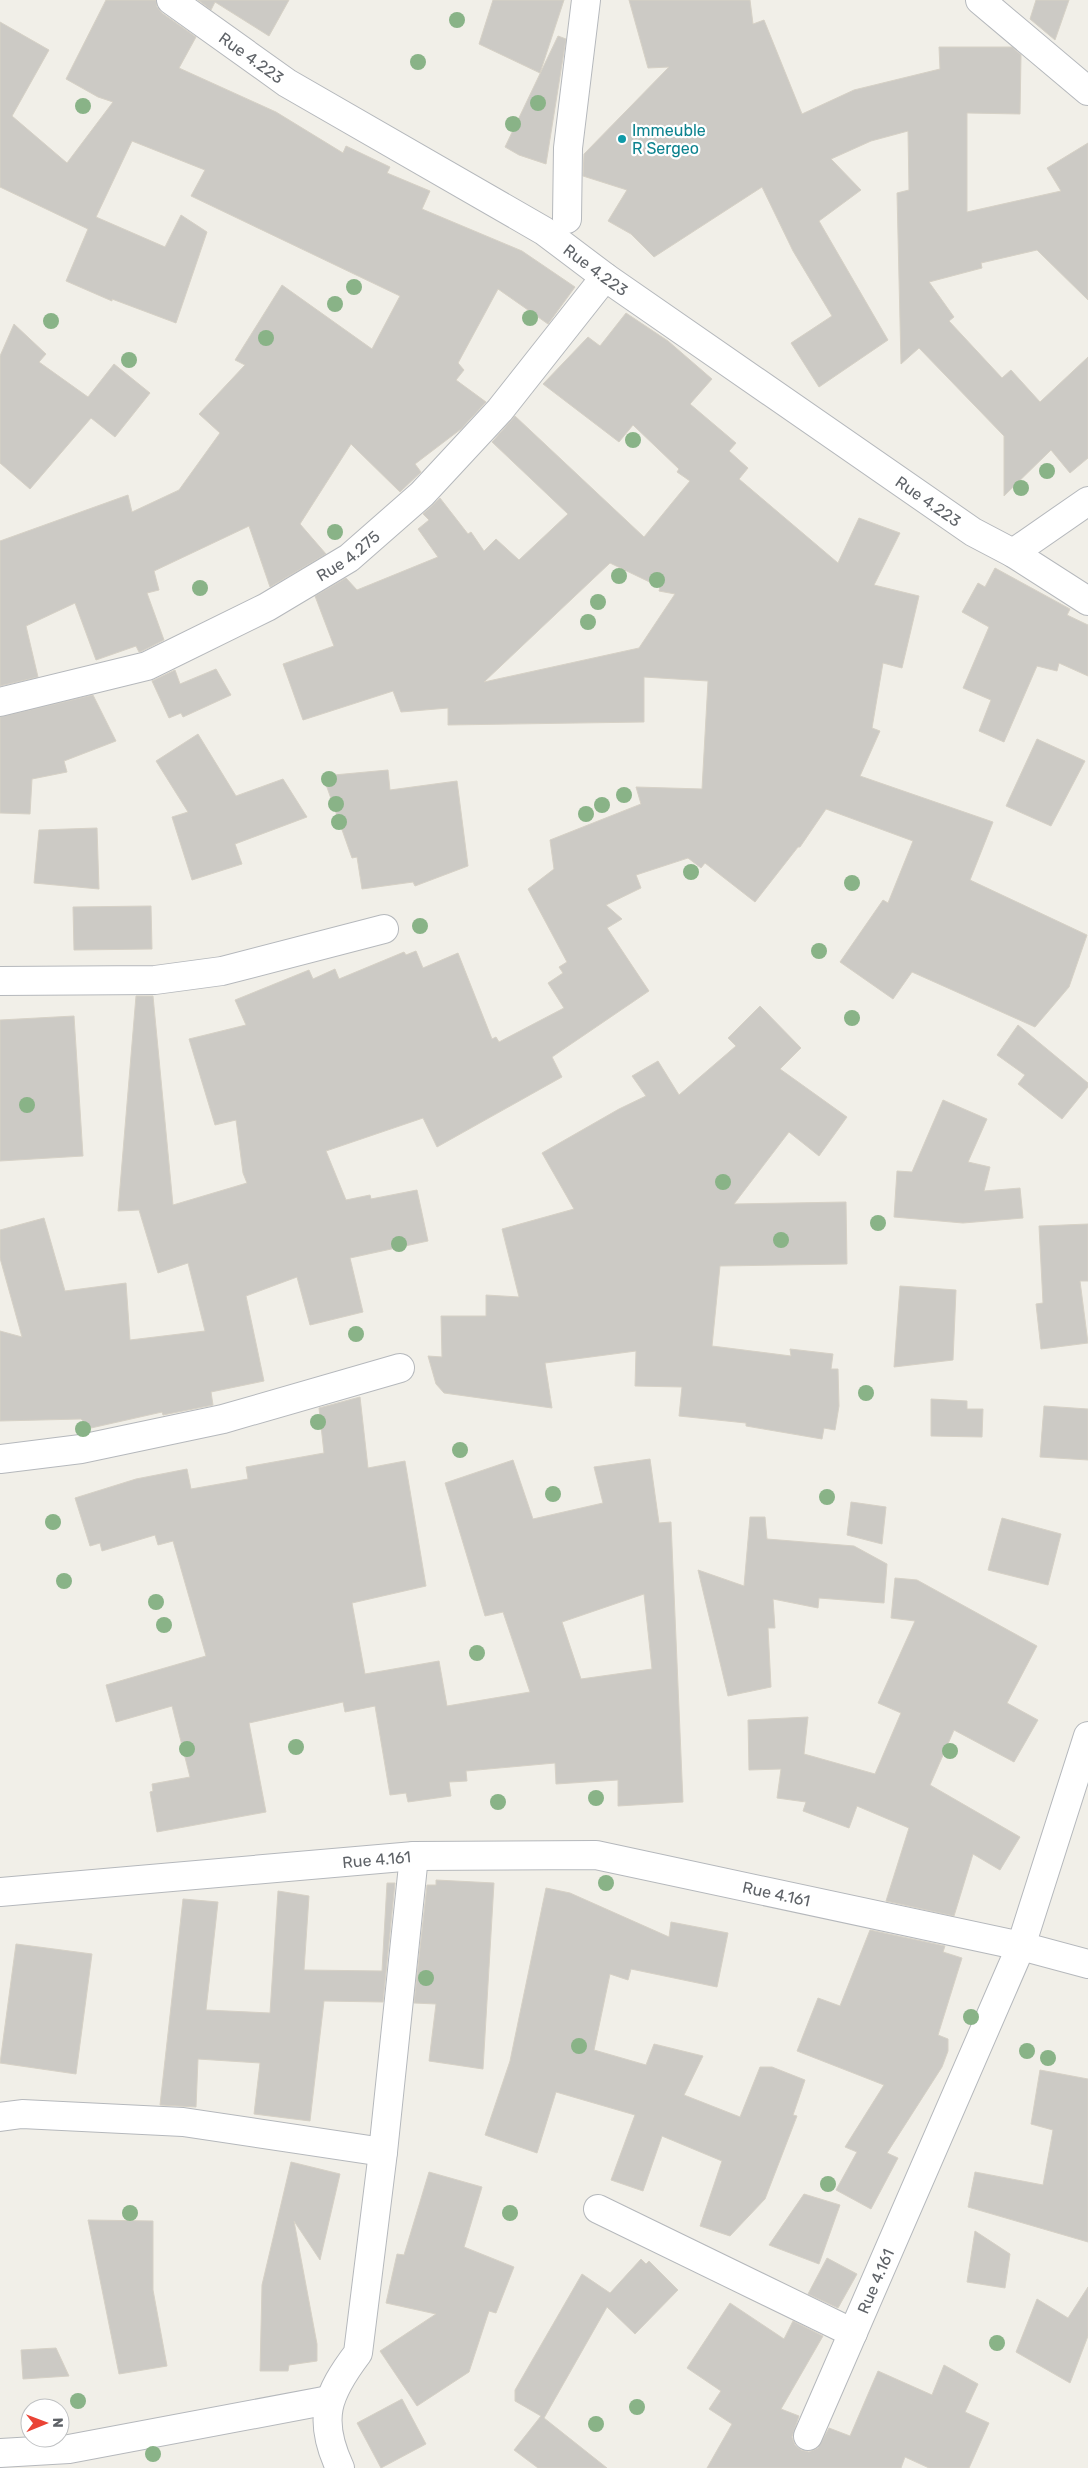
<svg xmlns="http://www.w3.org/2000/svg" width="1088" height="2468" viewBox="0 0 1088 2468" font-family="Rubik,sans-serif">
  <style>
    .building { fill: #cccac5; stroke: #d6d1c6; fill-rule: evenodd }
    .lines { fill: none; stroke-linecap: round; stroke-linejoin: round }
    .minor-casing { stroke: #b5b8bc; stroke-width: 30 }
    .minor { stroke: #fff; stroke-width: 28 }
    .tree { fill: #89b387 }
    .culture-dot { fill: #0f9aa8; stroke: #fff; stroke-width: 2 }
    .labels { text-anchor: middle; dominant-baseline: central; stroke-width: 4.5; stroke-linejoin: round; paint-order: stroke }
    .street-label { font-size: 16px; fill: #5f6368; stroke: #fff }
    .culture-label { font-size: 16px; fill: #0d838f; stroke: #fff; text-anchor: start }
  </style>
  <rect width="100%" height="100%" fill="#f1efe8"/>
  <g class="building">
    <path d="M106,0h50l1,7 5,6 34,24 -17,31 97,44 67,41 3,-7 44,21 -3,6 43,18 -8,18 100,42 53,36 -27,37 -50,-35 -40,74 6,7 -8,10 30,22 -25,27 -46,35 6,8 -21,20 -49,-48 -51,80 26,30 -56,33 -21,-61 -95,45 5,19 -12,3 17,47 -22,11 -3,1 -3,-6 -40,14 -21,-57 -49,23 12,51 -38,9v-145l128,-46 4,17 47,-22 41,-57 -21,-19 46,-49 -10,-5 47,-75 90,64 28,-53 -209,-100 14,-26 -73,-29 -36,76 69,30 16,-32 26,17 -31,91 -64,-24v2l-46,-20 22,-52 -88,-42v-165l49,28 -37,66 55,47 46,-61 -15,-5 -32,-18z"/>
    <path d="M198,0h91l-20,36 -54,-34 -4,8z"/>
    <path d="M493,0h71l-24,73 -61,-29z"/>
    <path d="M629,0h121l3,24 11,-4 38,94 52,-24 86,-21 -1,-22h73l9,8 -1,59 -53,-1v99l94,-21 -14,-23 41,-25v157l-51,-50 -56,13 1,5 -53,14 25,35 -5,4 53,57 9,-8 29,32 48,-45v101l-18,15 -19,-23 -47,46v-60l-85,-88 -18,16 -4,-171 12,-3 -1,-59 -37,10 -40,18 30,31 -42,31 69,119 -69,47 -28,-44 41,-27 -39,-65 -31,-64 -108,70 -23,-23 -23,-13 19,-31 -44,-14 1,-22 85,-87 -21,1z"/>
    <path d="M1036,0h33l-14,40 -25,-21z"/>
    <path d="M558,36l8,3 -20,125 -27,-9 -14,-8z"/>
    <path d="M626,313l42,28 44,38 -22,25 46,39 -7,8 19,17 -9,11 99,84 21,-45 41,15 -26,52 45,11 -17,72 -19,-5 -11,65 8,3 -20,45 133,46 -23,58 117,55 -18,52 -34,40 -123,-55 -19,27 -53,-37 43,-62 5,3 25,-62 -87,-32 -26,38h-2l-43,55 -50,-39 -4,5 -13,-10 -52,17 5,13 -35,17 16,14 -15,9 42,63 -97,66 10,20 -125,70 -14,-29 -97,33 20,49 24,-5 1,4 46,-9 11,51 -78,17 13,54 -53,13 -13,-48 -51,19 18,85 -53,11 2,13 -50,10 -1,-3 -71,16 -10,-9 -81,2v-90l22,6 -22,-79v-28l44,-12 21,73 61,-8 4,57 75,-9 -17,-68 -30,10 -19,-63 -21,1 18,-215h17l20,209 74,-22 -4,-10 -7,-53 -21,5 -26,-86 57,-14 -11,-25 74,-30 4,9 22,-10 4,10 65,-27 2,3 10,-4 7,17 35,-15 34,86 4,-2 3,5 65,-34 -16,-25 15,-10 -4,-6 8,-5 -39,-73 26,-20 -4,-29 91,-36 -5,-17 66,2 6,-108 -64,-4v45l-196,3v-17l-47,4 -8,-21 -90,29 -20,-56 51,-18 -19,-50 31,-18 11,12 81,-33 -20,-28 11,-9 -6,-6 17,-16 28,36 3,-2 13,19 12,-12 23,21 49,-46 -76,-72 23,-26 129,121 46,-56 -13,-9 2,-3 -46,-44 -14,17 -76,-58 45,-47 12,9zM610,563l50,24 -1,4 16,3 -36,54 -155,34z"/>
    <path d="M14,324l32,30 -7,8 49,35 26,-33 36,29 -35,44 -24,-19 -61,71 -30,-26v-107z"/>
    <path d="M995,568l75,41 -3,6 21,10v51l-29,-13 -2,8 -20,-5 -33,76 -25,-11 12,-31 -28,-12 26,-61 -27,-15 16,-29 7,4z"/>
    <path d="M216,669l15,26 -48,22 -2,-4 -12,5 -17,-37 23,-11 5,14z"/>
    <path d="M93,695l23,46 -52,20 3,11 -35,7 -2,35 -30,-1v-96z"/>
    <path d="M198,734l38,62 47,-17 24,38 -72,27 7,20 -50,16 -20,-63 16,-5 -32,-51z"/>
    <path d="M1037,739l48,22 -34,65 -45,-20z"/>
    <path d="M388,770l2,20 67,-9 11,85 -53,20 -2,-4 -51,7 -5,-32 -5,1 -29,-82z"/>
    <path d="M97,828l2,61 -65,-6 5,-53z"/>
    <path d="M151,906l1,43 -78,1 -1,-43z"/>
    <path d="M760,1006l41,42 -21,21 67,48 -28,39 -30,-24 -55,72 112,-2 1,62 -127,2 -8,80 79,10 -1,-7 43,5 -2,15h7l1,37 -4,24 -11,-2 -2,11 -76,-13v-3l-67,-7 3,-29 -47,-1 1,-35 -91,12 7,45 -108,-15 -8,-9 -8,-28 14,1 -1,-41h45v-21l33,2 -17,-68 72,-20 -32,-56 77,-44 27,-13 -14,-20 26,-15 21,34 57,-49 -8,-8z"/>
    <path d="M74,1016l9,140 -83,5v-141z"/>
    <path d="M1018,1025l70,58v4l-26,32 -44,-35 7,-9 -28,-20z"/>
    <path d="M943,1100l44,19 -19,43 22,5 -6,24 36,-3 3,30 -60,5 -69,-6 3,-46 15,1z"/>
    <path d="M1088,1224v57h-8l8,62 -47,6 -5,-45 7,-1 -4,-77z"/>
    <path d="M900,1286l56,4 -3,70 -59,7z"/>
    <path d="M360,1397l8,71 37,-7 21,125 -74,17 13,71 74,-13 8,45 83,-14 -27,-80 -18,4 -40,-133 68,-23 20,59 70,-16 -9,-36 56,-8 9,64 12,-1 12,280 -65,4v-26l-62,4 -1,-21 -89,8 1,10 -18,1 2,14 -43,6 -2,-9 -16,2 -15,-89 -30,6 -2,-10 -94,21 17,89 -109,20 -7,-40 3,-1 -1,-7 38,-7 -18,-71 -56,16 -10,-37 100,-29 -33,-115 -15,4 -3,-10 -53,16 -2,-8 -10,3 -15,-48 61,-19 51,-10 4,20 57,-10 -2,-12 78,-14 -5,-45zM644,1594l8,75 -71,10 -19,-57z"/>
    <path d="M931,1399l36,2v8h16l-1,28 -51,-1z"/>
    <path d="M1044,1406l44,3v51l-48,-3z"/>
    <path d="M851,1502l35,5 -4,37 -35,-9z"/>
    <path d="M750,1517h15l2,22 87,7 33,18 -3,39 -65,-5 -1,10 -45,-9 2,29h-7l3,59 -43,9 -30,-126 46,16z"/>
    <path d="M1002,1518l59,16 -13,51 -60,-15z"/>
    <path d="M895,1578l22,2 120,66 -30,57 31,17 -24,42 -60,-32 -24,55 90,52 -20,33 -27,-16 -19,62 -68,-15 23,-73 -52,-22 -8,22 -46,-17 3,-9 -29,-4 4,-29 -32,1 -1,-50 60,-3 -4,37 71,20 26,-61 -23,-10 37,-82 -24,-3z"/>
    <path d="M436,1880l58,3 -11,186 -54,-8 7,-57 -22,-1 13,-118h9z"/>
    <path d="M387,1883h8l-12,119 -59,-1 -14,120 -56,-7 6,-51 -62,-4 -2,48 -36,-2 23,-206 35,3 -12,108 64,3 8,-122 31,5 -5,74 78,1z"/>
    <path d="M546,1888l24,5 99,44 2,-15 57,11 -11,54 -86,-18 -3,11 -18,-6 -16,76 52,15 8,-21 49,12 -19,39 56,22 20,-50h12l33,13 -12,35 4,1 -32,83 -35,37 -30,-10 22,-65 -60,-25 -19,55 -32,-11 24,-65 -79,-23 -19,61 -52,-18 25,-74z"/>
    <path d="M870,1930l75,16 -2,6 19,6 -24,77 10,4v12l-6,16 -55,86 11,5 -27,51 -35,-19 21,-38 -12,-5 39,-62 -87,-34 21,-53 22,8z"/>
    <path d="M16,1944l76,10 -16,120 -76,-11z"/>
    <path d="M1040,2070l48,9v163l-120,-35 7,-35 68,13 10,-55 -22,-6z"/>
    <path d="M291,2162l49,12 -20,86 -26,-39 23,123v17l-28,4 -1,6h-28l2,-86z"/>
    <path d="M429,2172l53,15 -18,60 50,20 -18,46 -7,-2 -20,61 -52,34 -37,-55 56,-37 -50,-11 11,-49 7,1z"/>
    <path d="M804,2194l36,11 -21,59 -50,-19z"/>
    <path d="M88,2220l65,1v69l14,76 -48,8z"/>
    <path d="M975,2231l35,23 -5,34 -38,-6z"/>
    <path d="M827,2258l30,16 -19,34 -30,-14z"/>
    <path d="M641,2259l5,5 3,-3 29,29 -43,44 -28,-27 -63,111 63,50h-69l-24,-18 27,-34 -26,-15v-11l67,-116 28,19z"/>
    <path d="M1088,2287v49l-18,47 -54,-31 21,-53 31,19z"/>
    <path d="M730,2303l54,36 9,-18 30,15 -42,73 18,7 -7,21 3,8 6,5 8,2 9,-4 11,-20 21,8 28,-65 54,24 12,-30 34,19 -13,28 24,11 -20,45h-40l-24,-11 -4,11h-194l25,-44 -23,-15 12,-18 -34,-23z"/>
    <path d="M56,2348l13,28 -46,3 -2,-29z"/>
    <path d="M402,2399l24,45 -45,24 -24,-45z"/>
  </g>
  <g class="lines">
    <defs>
      <g id="minor">
        <path id="s1" d="M171,0l116,83 257,148 61,46 368,255 40,21 75,48"/>
        <path d="M980,0l108,91"/>
        <path d="M567,219l1,-71 18,-148"/>
        <path d="M1013,553l75,-52"/>
        <path id="s2" d="M0,702l147,-36 120,-59 82,-49 73,-64 78,-84 105,-133"/>
        <path d="M0,981l155,-1 67,-9 162,-42"/>
        <path d="M0,1459l81,-10 142,-30 177,-51"/>
        <path id="s3" d="M0,1892l414,-36 182,-1 425,91 67,18"/>
        <path d="M0,2117l22,-3 161,8 200,30"/>
        <path d="M598,2209l255,124"/>
        <path id="s4" d="M808,2436l213,-490 67,-210"/>
        <path d="M0,2453l69,-4 260,-49"/>
        <path d="M340,2468c-23,-49 -13,-74 18,-115l25,-201 31,-296"/>
      </g>
    </defs>
    <use href="#minor" class="minor-casing"/>
    <use href="#minor" class="minor"/>
  </g>
  <g class="tree">
    <circle cx="457" cy="20" r="8"/>
    <circle cx="418" cy="62" r="8"/>
    <circle cx="538" cy="103" r="8"/>
    <circle cx="83" cy="106" r="8"/>
    <circle cx="513" cy="124" r="8"/>
    <circle cx="354" cy="287" r="8"/>
    <circle cx="335" cy="304" r="8"/>
    <circle cx="530" cy="318" r="8"/>
    <circle cx="51" cy="321" r="8"/>
    <circle cx="266" cy="338" r="8"/>
    <circle cx="129" cy="360" r="8"/>
    <circle cx="633" cy="440" r="8"/>
    <circle cx="1047" cy="471" r="8"/>
    <circle cx="1021" cy="488" r="8"/>
    <circle cx="335" cy="532" r="8"/>
    <circle cx="619" cy="576" r="8"/>
    <circle cx="657" cy="580" r="8"/>
    <circle cx="200" cy="588" r="8"/>
    <circle cx="598" cy="602" r="8"/>
    <circle cx="588" cy="622" r="8"/>
    <circle cx="329" cy="779" r="8"/>
    <circle cx="624" cy="795" r="8"/>
    <circle cx="336" cy="804" r="8"/>
    <circle cx="602" cy="805" r="8"/>
    <circle cx="586" cy="814" r="8"/>
    <circle cx="339" cy="822" r="8"/>
    <circle cx="691" cy="872" r="8"/>
    <circle cx="852" cy="883" r="8"/>
    <circle cx="420" cy="926" r="8"/>
    <circle cx="819" cy="951" r="8"/>
    <circle cx="852" cy="1018" r="8"/>
    <circle cx="27" cy="1105" r="8"/>
    <circle cx="723" cy="1182" r="8"/>
    <circle cx="878" cy="1223" r="8"/>
    <circle cx="781" cy="1240" r="8"/>
    <circle cx="399" cy="1244" r="8"/>
    <circle cx="356" cy="1334" r="8"/>
    <circle cx="866" cy="1393" r="8"/>
    <circle cx="318" cy="1422" r="8"/>
    <circle cx="83" cy="1429" r="8"/>
    <circle cx="460" cy="1450" r="8"/>
    <circle cx="553" cy="1494" r="8"/>
    <circle cx="827" cy="1497" r="8"/>
    <circle cx="53" cy="1522" r="8"/>
    <circle cx="64" cy="1581" r="8"/>
    <circle cx="156" cy="1602" r="8"/>
    <circle cx="164" cy="1625" r="8"/>
    <circle cx="477" cy="1653" r="8"/>
    <circle cx="296" cy="1747" r="8"/>
    <circle cx="187" cy="1749" r="8"/>
    <circle cx="950" cy="1751" r="8"/>
    <circle cx="596" cy="1798" r="8"/>
    <circle cx="498" cy="1802" r="8"/>
    <circle cx="606" cy="1883" r="8"/>
    <circle cx="426" cy="1978" r="8"/>
    <circle cx="971" cy="2017" r="8"/>
    <circle cx="579" cy="2046" r="8"/>
    <circle cx="1027" cy="2051" r="8"/>
    <circle cx="1048" cy="2058" r="8"/>
    <circle cx="828" cy="2184" r="8"/>
    <circle cx="130" cy="2213" r="8"/>
    <circle cx="510" cy="2213" r="8"/>
    <circle cx="997" cy="2343" r="8"/>
    <circle cx="78" cy="2401" r="8"/>
    <circle cx="637" cy="2407" r="8"/>
    <circle cx="596" cy="2424" r="8"/>
    <circle cx="153" cy="2454" r="8"/>
  </g>
  <circle class="culture-dot" cx="622" cy="139" r="5"/>
  <g class="labels">
    <g class="street-label">
      <text stroke="none"><textPath href="#s1" startOffset="99">Rue 4.223</textPath></text>
      <text stroke="none"><textPath href="#s1" startOffset="504">Rue 4.223</textPath></text>
      <text stroke="none"><textPath href="#s1" startOffset="909">Rue 4.223</textPath></text>
      <text stroke="none"><textPath href="#s2" startOffset="381">Rue 4.275</textPath></text>
      <text stroke="none"><textPath href="#s3" startOffset="378">Rue 4.161</textPath></text>
      <text stroke="none"><textPath href="#s3" startOffset="782">Rue 4.161</textPath></text>
      <text stroke="none"><textPath href="#s4" startOffset="169">Rue 4.161</textPath></text>
    </g>
    <g class="culture-label">
      <text x="632" y="130">Immeuble<tspan x="632" dy="18">R Sergeo</tspan></text>
    </g>
  </g>
  <g transform="translate(45 2423) rotate(89)"><circle r="24" fill="#ffffff" stroke="#bfc1c3"/>
  <path d="M0-4L9 19L0 12L-9 19Z" fill="#ea4335"/>
  <text y="-8" font-size="14" font-weight="bold" text-anchor="middle" fill="#5f6368">N</text>
  </g>
</svg>
